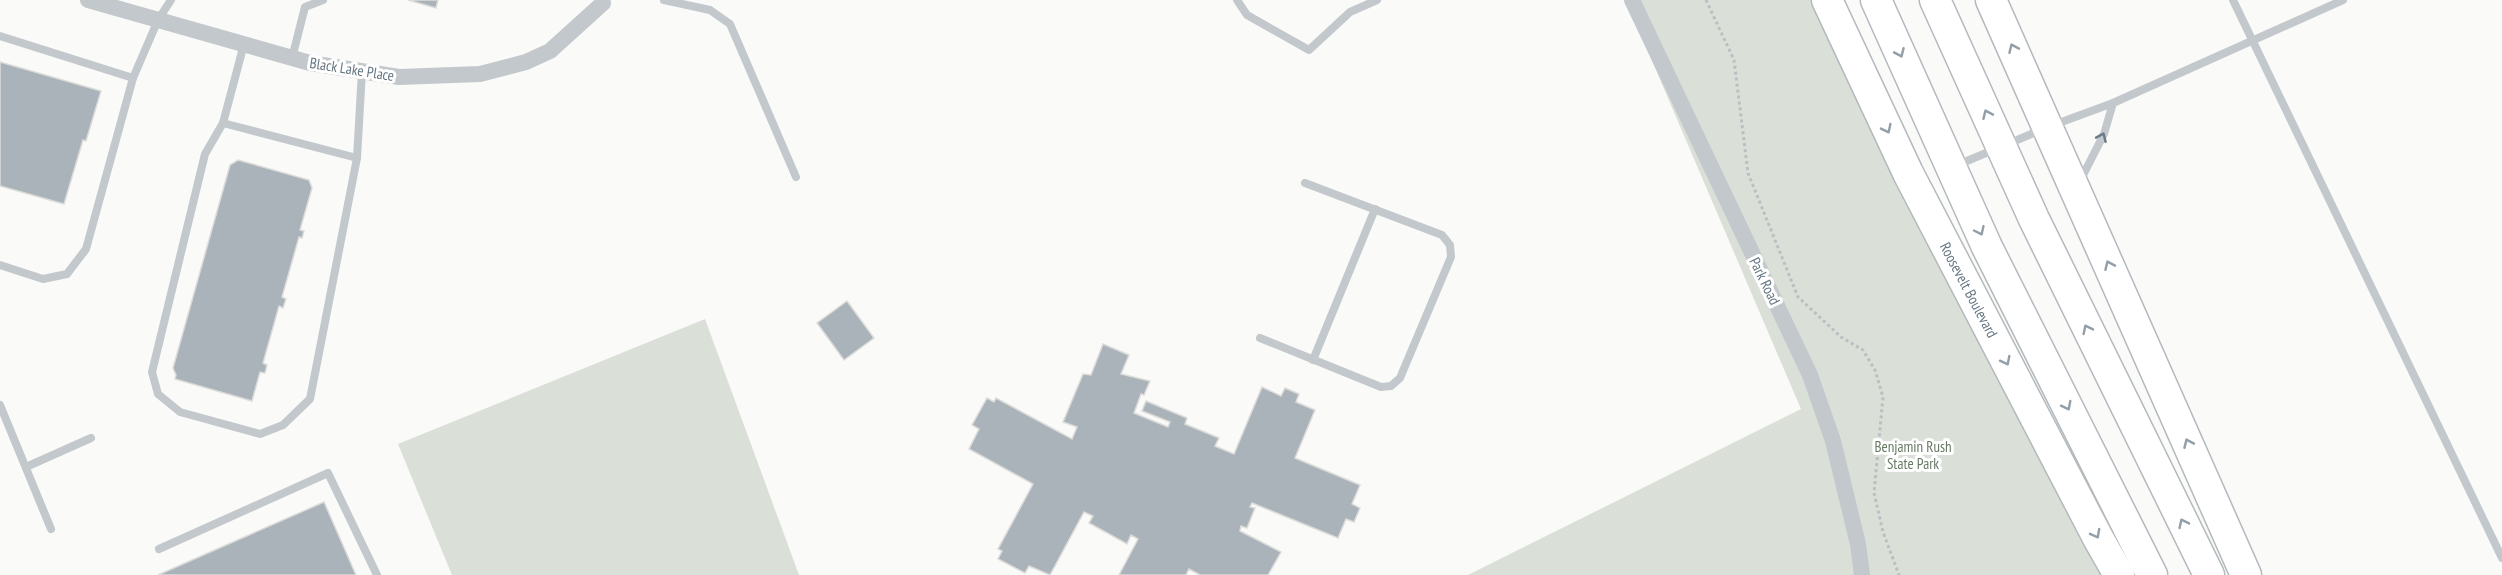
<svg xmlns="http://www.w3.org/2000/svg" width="2502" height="575" viewBox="0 0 2502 575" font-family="'PT Sans Narrow',sans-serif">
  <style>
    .green { fill: #dadfd7 }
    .building { fill: #aab3b9; stroke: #dcdcda; stroke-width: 1.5 }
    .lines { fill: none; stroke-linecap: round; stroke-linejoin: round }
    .highway-casing { stroke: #b4b9bd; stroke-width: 33 }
    .path { stroke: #bbbfc2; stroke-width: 3; stroke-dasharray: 3 3; stroke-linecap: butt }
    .lane { stroke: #c3c8cc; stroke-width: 8 }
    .street { stroke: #c3c8cc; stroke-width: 16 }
    .highway { stroke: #fff; stroke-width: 30 }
    .oneway { stroke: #939fa8 }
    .oneway2 { stroke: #6a7a87 }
    .labels { text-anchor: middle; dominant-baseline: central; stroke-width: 6; stroke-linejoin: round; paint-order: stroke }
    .street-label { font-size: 15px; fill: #657683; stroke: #fff }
    .park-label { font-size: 15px; fill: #687a64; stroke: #fff }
  </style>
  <rect width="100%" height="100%" fill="#fafaf8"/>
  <g class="green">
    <path d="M1626,0h201l277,575h-636l333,-166z"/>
    <path d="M705,319l94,256h-347l-54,-131z"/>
  </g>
  <g class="building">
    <path d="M408,0h30l-2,8z"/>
    <path d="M0,62l101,29 -15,50 -3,-1 -19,64 -64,-18z"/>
    <path d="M238,160l71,20 3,8 -12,42 4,1 -2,7 -3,-1 -17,60 4,2 -3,9 -4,-2 -16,57 4,2 -2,8 -5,-1 -8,29 -77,-22 1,-4 -3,-7 57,-203z"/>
    <path d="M847,301l27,37 -30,22 -27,-37z"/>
    <path d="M1103,344l26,11 -8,19 29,7 -6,14 -3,-1 -7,19 34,14 2,-5 -28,-11 4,-10 41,17 -2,6 34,14 -4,8 19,8 28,-67 19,9 4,-8 14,6 -3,8 19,8 -20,48 65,27 -8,19 8,4 -6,14 -8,-3 -8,19 -86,-35 -2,4 5,1 -8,20 -6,-2 -1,5 41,21 -13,23h-68l-11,-6 -3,6h-67l19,-36 -7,-4 -4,9 -38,-21 4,-7 -9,-4 -34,63 -21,-9 -4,7 -27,-14 4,-8 -4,-2 35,-65 -64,-35 10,-20 -7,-4 15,-27 7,4 2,-4 76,41 5,-12 -14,-5 20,-48 8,1z"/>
    <path d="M324,502l32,73h-198z"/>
  </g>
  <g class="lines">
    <defs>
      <g id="highway">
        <path d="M1827,0l81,173 190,365 21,37"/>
        <path d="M1876,0l111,247 165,328"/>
        <path d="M1935,0l99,219 175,356"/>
        <path d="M1991,0l255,575"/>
      </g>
    </defs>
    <use href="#highway" class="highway-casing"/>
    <path class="path" d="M1706,0l28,60 14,113 50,124 43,40 22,13 12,20 8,27 -9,96 9,39 16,43"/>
    <g class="lane">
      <path d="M664,0l46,10 20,14 66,153"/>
      <path d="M1237,0l10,15 62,35 41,-38 27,-12"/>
      <path d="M2233,0l269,558"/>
      <path d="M0,36l133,42"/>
      <path d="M244,44l-21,79 134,35 5,-87"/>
      <path d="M292,58l13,-51 18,-7"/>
      <path d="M2113,103l230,-103"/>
      <path d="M223,123l-18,31 -53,218 6,22 22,18 80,22 23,-9 27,-26 47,-241"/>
      <path d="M1955,166l93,-39 65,-24 -9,31 -24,47"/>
      <path d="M0,265l43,14 24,-5 19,-25 47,-171 25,-58 13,-20"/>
      <path d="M1260,338l121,49 10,-1 9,-8 51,-121 -1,-12 -8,-10 -137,-52"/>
      <path d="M1313,360l62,-151"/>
      <path d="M0,405l51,124"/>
      <path d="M26,467l65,-29"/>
      <path d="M159,549l169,-76 49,102"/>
    </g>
    <g class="street">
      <path d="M88,0l222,63 89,14 81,-3 46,-12 24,-11 53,-48"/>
      <path d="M1632,0l178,375 23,66 25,103 4,31"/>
    </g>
    <use href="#highway" class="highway"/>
  </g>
  <defs><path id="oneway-chevron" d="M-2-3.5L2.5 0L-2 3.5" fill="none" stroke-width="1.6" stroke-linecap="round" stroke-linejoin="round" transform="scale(1.5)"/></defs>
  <g class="oneway">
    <use href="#oneway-chevron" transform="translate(2013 48) rotate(-114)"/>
    <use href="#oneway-chevron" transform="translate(1900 53) rotate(66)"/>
    <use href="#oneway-chevron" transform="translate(1987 114) rotate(-114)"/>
    <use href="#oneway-chevron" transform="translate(1887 129) rotate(64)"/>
    <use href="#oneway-chevron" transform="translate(1980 231) rotate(65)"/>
    <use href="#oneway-chevron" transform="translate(2109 265) rotate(-114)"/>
    <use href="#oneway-chevron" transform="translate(2087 329) rotate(-116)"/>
    <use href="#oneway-chevron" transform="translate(2006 361) rotate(63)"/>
    <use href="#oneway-chevron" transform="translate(2067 406) rotate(63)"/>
    <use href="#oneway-chevron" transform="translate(2188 443) rotate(-114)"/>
    <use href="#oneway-chevron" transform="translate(2183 523) rotate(-116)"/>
    <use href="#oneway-chevron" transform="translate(2096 534) rotate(62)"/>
  </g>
  <use class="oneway2" href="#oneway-chevron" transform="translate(2102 137) rotate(-66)"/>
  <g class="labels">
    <g class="street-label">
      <text transform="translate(352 69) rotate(9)">Black Lake Place</text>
      <text transform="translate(1765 281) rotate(64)">Park Road</text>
      <text transform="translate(1969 290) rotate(62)">Roosevelt Boulevard</text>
    </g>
    <g class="park-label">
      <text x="1913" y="446">Benjamin Rush<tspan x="1913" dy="17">State Park</tspan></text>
    </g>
  </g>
</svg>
